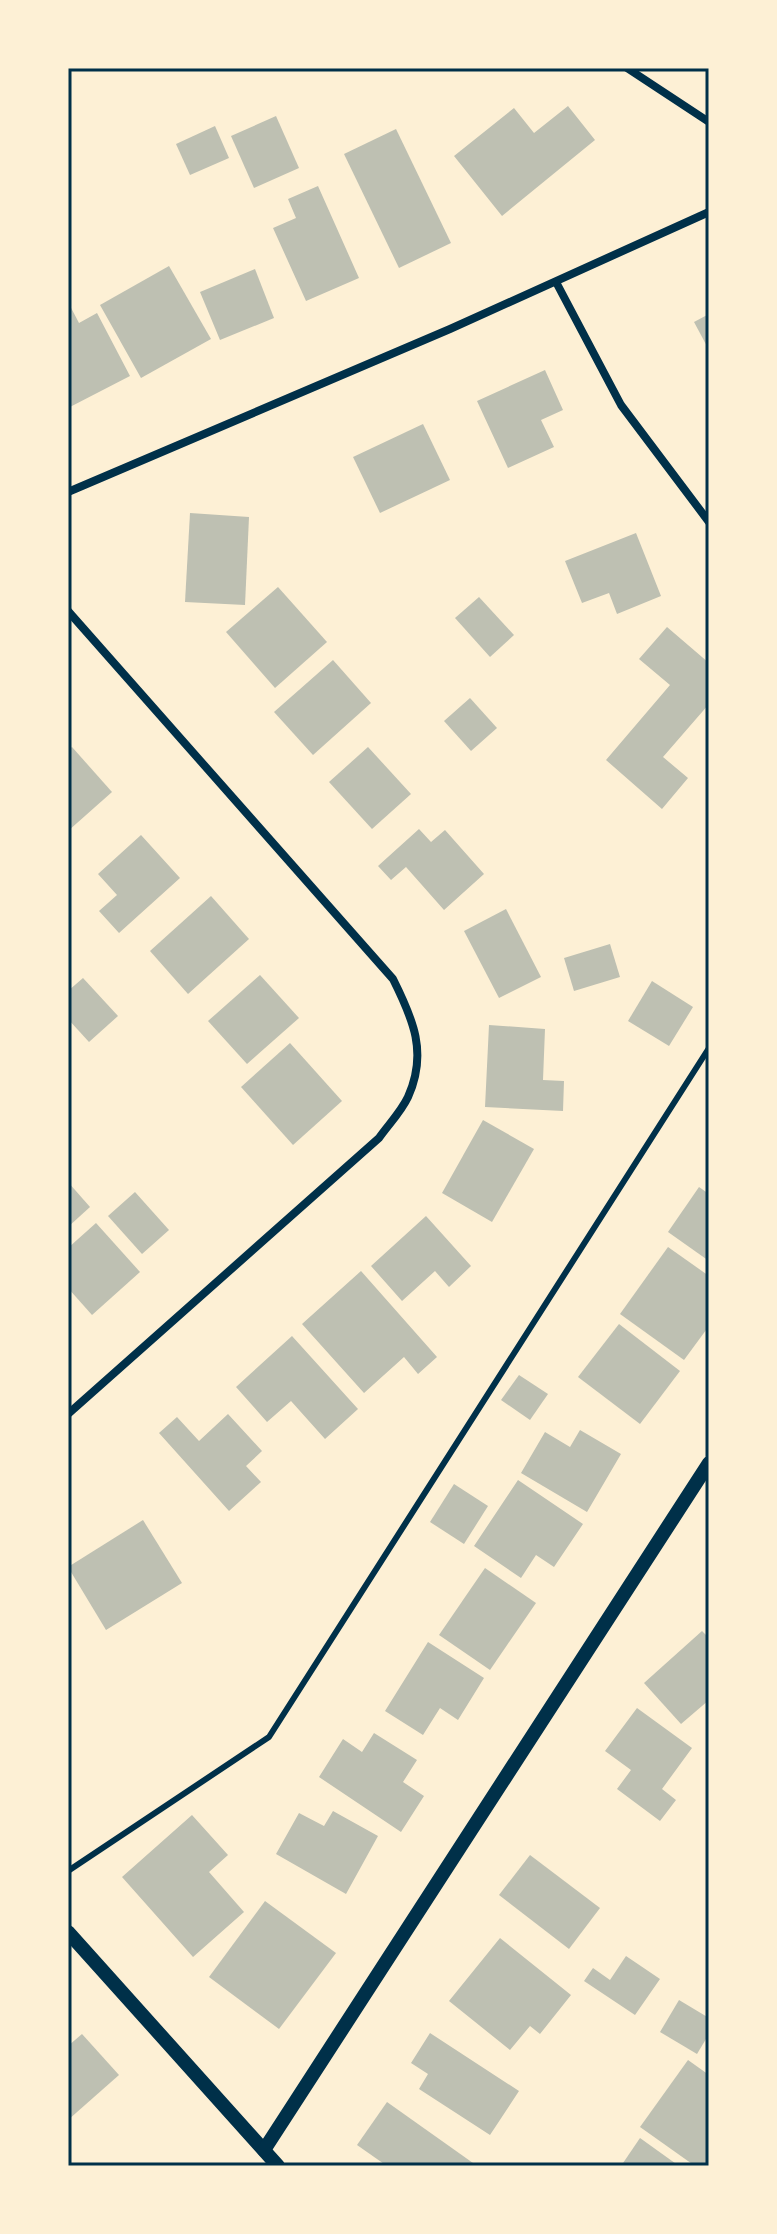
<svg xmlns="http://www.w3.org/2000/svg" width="777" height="2234" viewBox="0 0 777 2234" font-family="'Playfair Display',serif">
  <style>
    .building { fill: #bec0b2 }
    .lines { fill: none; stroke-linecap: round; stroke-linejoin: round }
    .service { stroke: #003049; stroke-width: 6 }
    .minor { stroke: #003049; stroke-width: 8 }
    .tertiary { stroke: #003049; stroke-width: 14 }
    .neatline { fill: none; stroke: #003049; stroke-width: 3 }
  </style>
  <rect width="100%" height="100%" fill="#fdf0d5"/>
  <g class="building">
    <path d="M568,106l27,34 -93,76 -48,-60 60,-48 20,25z"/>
    <path d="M276,116l23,52 -45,20 -23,-52z"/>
    <path d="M215,126l14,32 -39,17 -14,-31z"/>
    <path d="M396,129l55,114 -52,25 -55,-114z"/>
    <path d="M318,186l41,92 -53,23 -33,-73 23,-10 -8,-19z"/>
    <path d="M169,266l42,73 -70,39 -41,-73z"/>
    <path d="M255,269l19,49 -54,22 -20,-48z"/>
    <path d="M68,302l11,21 18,-10 33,63 -62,32z"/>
    <path d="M709,314v36l-15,-28z"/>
    <path d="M545,370l18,40 -22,10 13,27 -46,21 -31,-67z"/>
    <path d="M423,424l27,56 -70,33 -27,-56z"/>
    <path d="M190,513l59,4 -4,88 -60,-3z"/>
    <path d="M636,533l25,63 -44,18 -8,-21 -27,10 -17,-42z"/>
    <path d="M278,587l49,55 -52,46 -49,-56z"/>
    <path d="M479,597l35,38 -24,22 -35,-39z"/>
    <path d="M667,627l42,36v41l-46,53 25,21 -26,31 -56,-49 64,-75 -31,-26z"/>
    <path d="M333,660l38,43 -58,52 -39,-43z"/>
    <path d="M470,698l27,30 -26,23 -27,-30z"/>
    <path d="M72,747l40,45 -44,39v-81z"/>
    <path d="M368,747l43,47 -39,35 -43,-47z"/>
    <path d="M419,829l12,13 14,-12 39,44 -40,36 -38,-43 -15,13 -13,-14z"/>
    <path d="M141,835l39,43 -61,55 -20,-22 18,-16 -19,-21z"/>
    <path d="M211,896l38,43 -61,55 -38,-43z"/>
    <path d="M506,909l35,68 -42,21 -35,-67z"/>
    <path d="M610,944l10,33 -46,14 -10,-33z"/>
    <path d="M260,975l39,43 -52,46 -39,-43z"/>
    <path d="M83,978l35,38 -29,26 -21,-23v-28z"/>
    <path d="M652,981l41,26 -24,39 -41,-25z"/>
    <path d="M489,1025l56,4 -2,51 21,1 -1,30 -78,-4z"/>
    <path d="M290,1043l52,58 -49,44 -52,-58z"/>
    <path d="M483,1120l51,29 -42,73 -50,-29z"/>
    <path d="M68,1182l22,25 -22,20z"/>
    <path d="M699,1187l10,7v67l-41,-29z"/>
    <path d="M135,1192l34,38 -27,24 -34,-38z"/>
    <path d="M426,1216l45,50 -22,21 -14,-16 -33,30 -31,-35z"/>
    <path d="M96,1223l44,49 -48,43 -24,-27v-40z"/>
    <path d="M668,1247l41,29v50l-25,34 -64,-46z"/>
    <path d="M361,1271l76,86 -19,17 -14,-17 -40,36 -62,-69z"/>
    <path d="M619,1324l61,47 -40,53 -62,-47z"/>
    <path d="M292,1336l66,73 -33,30 -34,-38 -24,21 -31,-35z"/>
    <path d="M519,1375l29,19 -18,26 -29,-20z"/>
    <path d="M228,1414l34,37 -16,15 15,16 -32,29 -70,-78 18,-16 22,24z"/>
    <path d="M580,1430l41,24 -34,58 -66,-39 24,-41 25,15z"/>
    <path d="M518,1480l65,44 -29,43 -18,-12 -15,23 -47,-32z"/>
    <path d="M454,1484l34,22 -24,38 -34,-22z"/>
    <path d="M143,1520l39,63 -76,47 -38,-63z"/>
    <path d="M485,1568l51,35 -46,67 -51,-35z"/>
    <path d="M702,1631l7,7v62l-28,24 -37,-41z"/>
    <path d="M428,1642l56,36 -26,42 -18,-12 -17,27 -38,-24z"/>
    <path d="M637,1708l55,40 -30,41 14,11 -16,21 -43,-32 14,-19 -26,-19z"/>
    <path d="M374,1733l43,27 -14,22 21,14 -23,36 -82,-55 24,-38 19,13z"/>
    <path d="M333,1811l45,25 -32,58 -70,-40 23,-41 25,13z"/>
    <path d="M192,1815l36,40 -19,17 35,40 -51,45 -71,-80z"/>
    <path d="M530,1855l70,53 -31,41 -70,-54z"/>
    <path d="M265,1901l71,52 -57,76 -70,-52z"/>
    <path d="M500,1938l71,57 -31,39 -10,-8 -20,24 -61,-49z"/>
    <path d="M626,1956l34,23 -25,36 -51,-34 9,-13 17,12z"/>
    <path d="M679,2000l30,18v16l-12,20 -37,-22z"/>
    <path d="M430,2033l89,58 -29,44 -71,-46 9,-15 -17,-11z"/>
    <path d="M82,2034l37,41 -51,45v-74z"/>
    <path d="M688,2060l21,15v91h-14l-55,-39z"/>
    <path d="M387,2102l86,61 -2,3h-84l-30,-21z"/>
    <path d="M640,2138l39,28h-58z"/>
  </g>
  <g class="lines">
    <path class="service" d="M68,1871l201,-134 440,-689"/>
    <g class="minor">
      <path d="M627,68l82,54"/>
      <path d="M556,282l65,123 88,117"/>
      <path d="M68,492l382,-163 259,-117"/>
      <path d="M68,611l325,368c20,40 35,74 15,118 -7,15 -20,28 -29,41l-311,276"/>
    </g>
    <g class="tertiary">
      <path d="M68,1932l210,234"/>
      <path d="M264,2150l445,-687"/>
    </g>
  </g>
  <rect width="777" height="2234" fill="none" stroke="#fdf0d5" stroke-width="140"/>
  <rect x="70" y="70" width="637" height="2094" class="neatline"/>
</svg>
